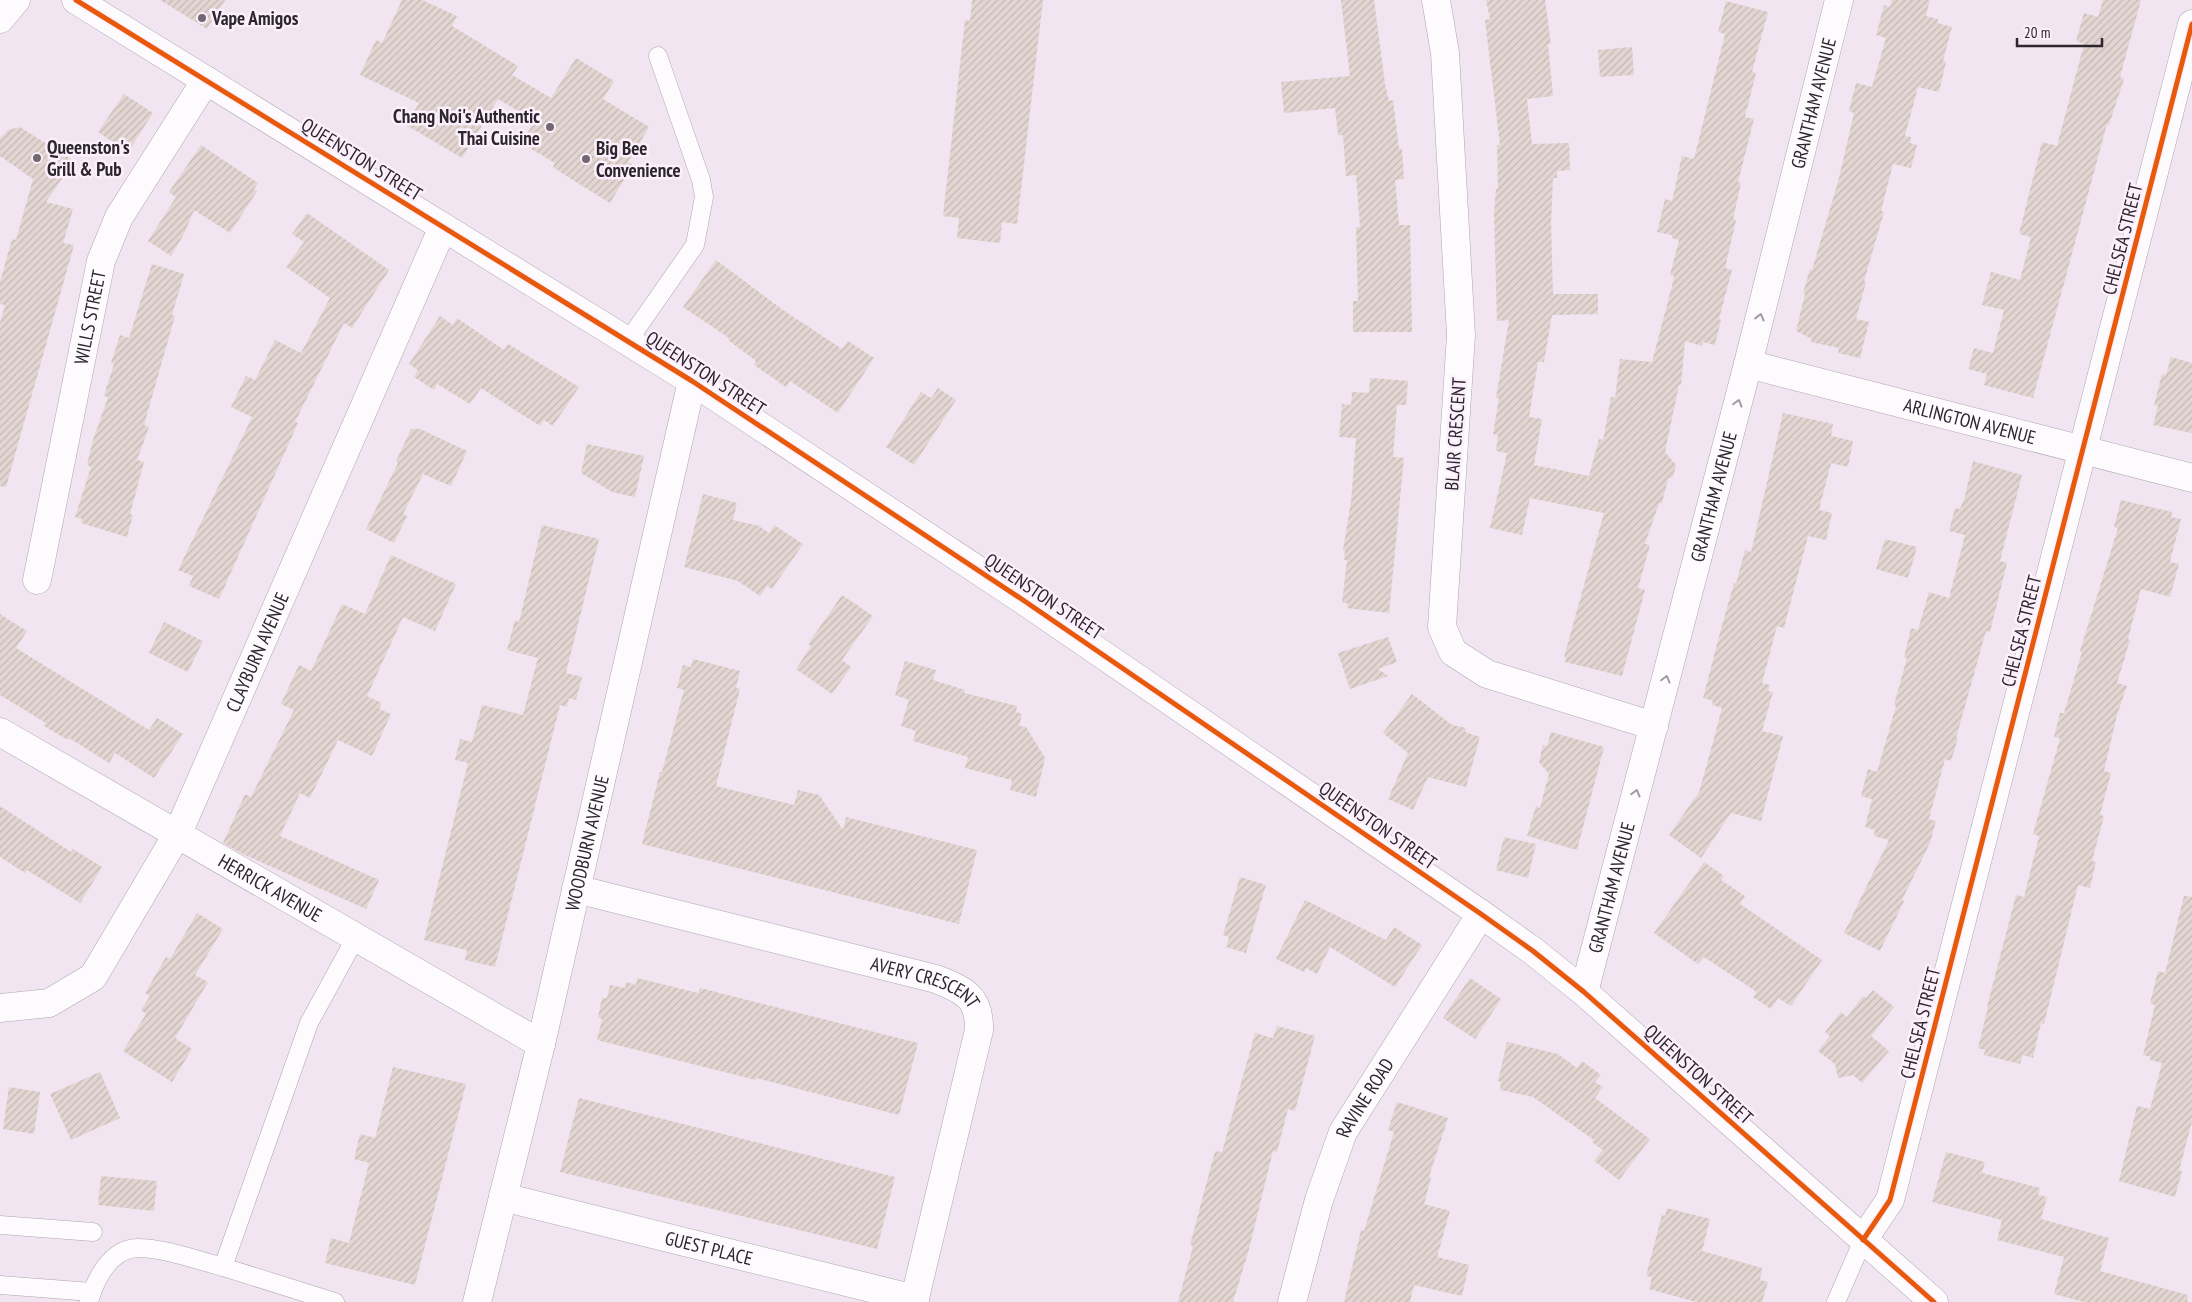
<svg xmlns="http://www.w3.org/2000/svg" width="2192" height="1302" viewBox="0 0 2192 1302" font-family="'PT Sans Narrow',sans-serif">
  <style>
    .building { fill: url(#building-hatch) }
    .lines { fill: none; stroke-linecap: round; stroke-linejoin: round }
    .lane-casing { stroke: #afa6af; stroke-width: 19 }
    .street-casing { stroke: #afa6af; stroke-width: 29 }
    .secondary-casing { stroke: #afa6af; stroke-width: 29 }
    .lane { stroke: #fdfbfd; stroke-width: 18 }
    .street { stroke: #fdfbfd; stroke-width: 28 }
    .secondary { stroke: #fdfbfd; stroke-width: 28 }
    .cycleway-casing { stroke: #fcf0fd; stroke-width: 8 }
    .cycleway { stroke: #e8590c; stroke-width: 5 }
    .oneway { stroke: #9f9ba0 }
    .poi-dot { fill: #716972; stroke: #fcf0fd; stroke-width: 2 }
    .labels { text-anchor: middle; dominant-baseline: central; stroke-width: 5; stroke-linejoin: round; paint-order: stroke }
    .poi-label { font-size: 19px; font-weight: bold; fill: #2d262e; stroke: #fcf0fd; text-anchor: start }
    .street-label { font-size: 19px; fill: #2d262e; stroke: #fcf0fd }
  </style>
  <defs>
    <pattern id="building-hatch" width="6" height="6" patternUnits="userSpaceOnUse" patternTransform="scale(1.25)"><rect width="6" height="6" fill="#e3d6d2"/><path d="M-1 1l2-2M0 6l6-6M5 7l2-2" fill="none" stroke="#c3b8b5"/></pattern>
  </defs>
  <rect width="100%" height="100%" fill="#f0e5f0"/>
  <g class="building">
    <path d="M160,0h65l-18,29z"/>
    <path d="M402,0h20l35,16 -5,10 66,40 -6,9 39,23 25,-40 38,23 -11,18 46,28 -21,35 5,3 -23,38 -39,-24 -18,-12 2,-4 -34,-20 14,-22 -37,-22 -36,59 -56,-33 13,-22 -59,-28 16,-35 6,3z"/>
    <path d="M972,0h71l-26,224 -15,-2 -2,21 -43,-5 2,-20 -16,-2 22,-196 5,1z"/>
    <path d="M1341,0h33l11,84 4,17 4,-1 6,49h3l2,30 -9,1 4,45h11l2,107h-59v-31h5l-2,-74h4l-4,-52 -10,1 -3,-41h-5l-3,-27 -51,5 -3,-31 69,-6z"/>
    <path d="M1486,0h59l6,44h-3l5,52 -26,3 5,45 37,-1 1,27 -13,1v7h-4l-2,46 2,70h45v20l-46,1 -8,47h-6l-9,55 13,2 -8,46 55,11 10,-37 4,1 8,-43 4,1 5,-39 32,3 20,-76 2,-10 -4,-1 9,-35 -7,-2v-3l-15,-3 8,-33 7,2 10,-45 12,3 31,-125 -7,-2 8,-31 42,11 -16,60 4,1 -11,44 9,2 -16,63 3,1 -8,36 3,1 -11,48 7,2 -13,49 2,1 -6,25 -12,-3 -1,4 -17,-5 -4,44h-2l-14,67 11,13 -3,12 -5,2 -6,24h-3l-14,41 5,1 -12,43 7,2 -23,86 -57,-14 1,-4 -2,-1 40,-144 -74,-15 -8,37 -32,-7 17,-75 -11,-2 2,-16 -5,-1 6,-36h-3l13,-78 -12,1 -3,-108 2,-24h2l-1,-44h3l-15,-125 5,-1z"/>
    <path d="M1892,0h38l-4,16 12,3 -1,4 15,4 -9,34 3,1 -7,30 -21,-5 -13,49 6,1 -1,6 7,2 -6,23 -18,-4 -12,47 3,1 -20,69 2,1 -10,37 13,3 -9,36 -22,-5 1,-5 -28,-6 1,-3 -16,-8 9,-37 -2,-1 7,-24 2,1 27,-92 15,-65 -5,-2 7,-28 16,4 14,-49 -10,-3 8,-30 6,2z"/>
    <path d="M2103,0h38l-21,77 4,2 -15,46 -2,-1 -74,274 -49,-13 3,-11 -19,-5 6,-21 19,5 11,-43 -22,-5 9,-33 29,8 11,-43 -12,-3 23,-92 15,4 27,-102 -8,-3 8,-28 14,4z"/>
    <path d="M1632,47l2,28 -34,2 -2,-27z"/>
    <path d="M124,94l29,19 -25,39 -30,-20z"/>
    <path d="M20,127l54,34 -28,41 27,7 -10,34 11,2 -68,242 -6,-1v-163l5,-18 -5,-1v-22l12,-43 4,1 17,-61 -33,-23v-18l8,-8z"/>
    <path d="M201,145l57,38 -4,6 3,2 -27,42 -36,-23 -10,24 -13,22 -23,-15 28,-44 -7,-5z"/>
    <path d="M307,213l82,57 -37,58 -8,-5 -49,99 3,1 -79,176 -30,-13 4,-10 -15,-6 74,-153 -21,-10 15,-31 9,4 20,-40 26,13 29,-55 -44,-31 18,-25 -12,-8z"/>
    <path d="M716,260l67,50 59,39 6,-8 26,17 -36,55 -48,-32 -4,6 -32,-22 2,-4 -28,-21 1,-2 -46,-31z"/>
    <path d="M152,264l32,10 -12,41 3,1 -31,109 5,2 -12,33 7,2 -14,52 3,1 -6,22 -46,-14 1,-4 -7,-2 16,-50 -4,-2 6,-25 15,-43 -4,-1 10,-32 -3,-1 9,-28 9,3z"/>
    <path d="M440,316l13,9 4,-7 47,32 4,-6 71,43 -26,39 -9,-6 -4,6 -59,-38 -11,16 -33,-20 -3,6 -20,-13 4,-7 -9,-6z"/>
    <path d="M2171,357l21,6v70l-39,-8 5,-19 -4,-1 8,-31 4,1z"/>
    <path d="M1370,378l38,3 -2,24h-9l-4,52 11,1 -15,155 -42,-5 1,-5h-6l5,-43h-3l1,-10h-2l8,-48 5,-64 -17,-1 3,-33 9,1 1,-13 17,1z"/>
    <path d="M938,388l18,12 -42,65 -28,-18 35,-55 10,6z"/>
    <path d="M1783,413l50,11 -2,12 22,5 -5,26 -17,-4 -12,47 13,3 -6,27 -18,-4 -24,92 -7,-2 -15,57 8,2 -2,6 5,1 -11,39 21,5 -22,85 -30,-8 -30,45 -32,-23 30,-43 8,-28 15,-56 -10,-3 1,-4 -10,-3 18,-69 13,-46 2,1 9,-34 6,2z"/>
    <path d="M411,429h9l47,22 -16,35 -28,-12 -20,40 4,2 -13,27 -28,-14 32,-66 -2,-2z"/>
    <path d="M587,444l57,12 -9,41 -23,-5 -31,-19z"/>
    <path d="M1973,461l49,14 -22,86 7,2 -17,69 -4,-1 -30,107h2l-7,23 -6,-2 -16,60 7,2 -6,22 -28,57 2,1 -24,50 -36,-18 45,-93 -15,-4 1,-6 -10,-3 7,-28 -11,-3 7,-27 9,3 19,-66 -2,-1 13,-47 -3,-1 7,-29 7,2 11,-38 20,6 16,-63 -16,-4 6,-23 5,1 4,-9z"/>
    <path d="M703,494l34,9 -4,17 26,6 10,7 5,-8 29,19 -31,45 -5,-3 -7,10 -22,-15 -54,-14z"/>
    <path d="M2121,500l51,12 -1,5 10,2 -11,43 9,2 -9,33 -29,-8 -13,50 2,1 -13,43 10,3 -10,29 -13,56 7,2 -11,42 4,1 -12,45 4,1 -6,26 -12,-3 -34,139 -3,-1 -8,35 -10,-3 -3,9 -36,-9 1,-5 -7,-2 10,-41h-1l29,-112 8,2 15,-61 -6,-2 27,-96 -6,-1 6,-24h4l18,-61 -2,-1 38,-123 -4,-1z"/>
    <path d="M542,525l57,14 -33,134 16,4 -6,23 -7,-2 -2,9 -7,-2 -65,262 -30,-7 2,-10 -43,-10 44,-177 -13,-3 5,-21 12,3 10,-37 41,10 15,-57 -31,-8 8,-30 4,2z"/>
    <path d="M1885,539l32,8 -9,31 -32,-9z"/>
    <path d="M391,555l65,29 -21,47 -32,-14 -36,79 15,7 -3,6 12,5 -19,42 -34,-16 -28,58 -10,-5 -20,43 99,44 -13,29 -123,-55 -20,-11 22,-49 6,3 43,-87 -13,-6 18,-39 12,6 31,-67 23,10z"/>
    <path d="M842,595l31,21 -31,44 9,7 -19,27 -36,-25 15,-23 -3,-2z"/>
    <path d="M0,614l27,17 -11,17 133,82 8,-12 26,16 -29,44 -39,-25 -6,10 -40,-25 -1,2 -24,-14 2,-3 -46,-28z"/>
    <path d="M164,622l39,19 -15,31 -39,-19z"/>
    <path d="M1388,637l9,25 -19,7 10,7 -38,13 -12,-36z"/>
    <path d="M693,659l47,12 -4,17 4,1 -24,97 78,19 4,-15 21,5 24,35 3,-13 131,33 -18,74 -317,-80 18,-72h2l22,-82 -7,-2 6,-23 8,2z"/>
    <path d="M905,661l31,9 -3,10 32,10 -1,3 53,13 -1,6 6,2 -3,12 7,1 19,31 -9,39 -26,-7 2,-10 -47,-12 3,-11 -55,-16 3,-10 -15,-5 8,-26 -14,-5z"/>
    <path d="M1412,694l40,31 14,3 -1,4 15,5 -14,50 -38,-10 -15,33 -25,-11 20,-46 -25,-20z"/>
    <path d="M1551,732l53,15 -27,103 -50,-14 9,-30 4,2 9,-34 -10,-12 4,-17 4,1z"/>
    <path d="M0,806l71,46 2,-3 29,18 -22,36 -53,-33 -2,3 -25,-16z"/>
    <path d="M1504,837l32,7 -8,34 -32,-8z"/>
    <path d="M1704,862l20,14 -3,4 24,16 -5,8 82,56 -31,46 -13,-8 -7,11 -18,-12 4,-5 -53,-35 -6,7 -44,-31z"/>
    <path d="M1240,877l26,8 -20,68 -20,-6 3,-10 -6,-2z"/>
    <path d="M2184,896l8,1v224l-13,50h3l-7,26 -56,-16 18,-75 13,3 12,-46 -12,-3 1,-3 -8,-2 12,-50 -5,-2 8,-32 7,2z"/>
    <path d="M1305,900l81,40 8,-13 28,18 -27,42 -65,-40 -13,27 -11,-6 -2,4 -28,-13z"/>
    <path d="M197,913l26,16 -28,46 13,7 -33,56 17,11 -20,33 -49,-31 23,-37 -5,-4 9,-14 -5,-3 21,-36 4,2z"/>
    <path d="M637,978l61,15 2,-5 218,55 -19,72 -143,-37v2l-159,-40 5,-21 -4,-2 4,-19h5l3,-13 15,3 1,-6 10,3z"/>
    <path d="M1470,978l31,21 -26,40 -32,-21z"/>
    <path d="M1873,990l21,17 -23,29 18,15 -27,32 -9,-8 -15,3 -3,-14 -17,-13 12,-15 -5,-4 16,-20 6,5 16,-21 3,2z"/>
    <path d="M1277,1026l38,10 -20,75 -7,-2 -11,43 -4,-1 -24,98 -16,53h-55l15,-56 -3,-1 25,-94 7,1 33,-119 18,5z"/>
    <path d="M1507,1042l51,12 19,14 5,-7 19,14 -6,7 8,5 -8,11 55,41 -31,41 -25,-19 9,-11 -11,-8 2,-2 -61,-43 -33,-7 1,-8 -3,-1z"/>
    <path d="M393,1067l73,17 -51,201 -90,-22 6,-25 18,5 20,-80 -15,-4 6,-25 15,4z"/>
    <path d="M100,1072l20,46 -49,22 -21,-46z"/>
    <path d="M9,1087l31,5 -6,42 -31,-5z"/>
    <path d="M579,1098l316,79 -18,72 -317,-77z"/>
    <path d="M1397,1102l51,16 -19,59 2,1 -7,26 26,7 -13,46 32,8 -7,31 -48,-11 -4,17h-66l17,-72 3,1 30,-99 -6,-2z"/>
    <path d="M1946,1152l39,10 -3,11 58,15 -2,7 9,2 -6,22 68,19 -9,33 88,24 -1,7h-103l-30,-8 10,-37 -67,-17 5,-20 -70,-18z"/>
    <path d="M101,1176l56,5 -3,30 -56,-6z"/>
    <path d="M1667,1208l43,11 -8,32 60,17 -2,12 8,2 -6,20h-66l-47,-13 3,-12 -6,-1 16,-61 3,1z"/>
  </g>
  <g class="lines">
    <defs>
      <g id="lane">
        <path d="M628,341l67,-96 9,-48 -3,-17 -43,-124"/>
        <path d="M0,1225l93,7"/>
        <path d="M0,1285l92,7"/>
        <path d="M89,1302c6,-22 21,-53 48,-54 28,0 59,12 86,19"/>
        <path d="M335,1302l-112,-35 86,-244 47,-86"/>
        <path d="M1836,1302l27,-62"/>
      </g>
      <g id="street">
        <path d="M1436,0l9,53 16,282 -19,292 11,25 34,22 167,52"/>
        <path id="s1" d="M1748,364l444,114"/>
        <path id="s2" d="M37,580l64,-319 18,-44 87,-137"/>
        <path id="s3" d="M0,732l541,312"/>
        <path id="s4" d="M576,889l360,90c28,11 44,18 43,51l-65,272"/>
        <path id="s5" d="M1584,992l164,-628 91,-364"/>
        <path id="s6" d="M0,1008l49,-5 44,-26 85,-144 265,-606"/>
        <path id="s7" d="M503,1197l412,102"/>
        <path d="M1863,1240l27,-40 302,-1176"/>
        <path id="s8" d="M477,1302l64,-258 151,-663"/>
        <path id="s9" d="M1292,1302l27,-102 24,-68 138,-218"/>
      </g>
      <g id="secondary">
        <path d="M76,0l616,381 331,219 458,314 52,37 51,41 350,310"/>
        <path d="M0,19l16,-19"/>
      </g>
    </defs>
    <use href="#lane" class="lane-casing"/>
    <use href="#street" class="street-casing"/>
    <use href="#secondary" class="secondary-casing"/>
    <use href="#lane" class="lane"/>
    <use href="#street" class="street"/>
    <use href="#secondary" class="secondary"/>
    <defs>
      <g id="cycleway">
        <path d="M76,0l616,381 331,219 458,314 52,37 51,41 350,310"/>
        <path d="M1863,1240l27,-40 302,-1176"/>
      </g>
    </defs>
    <use href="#cycleway" class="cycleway-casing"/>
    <use href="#cycleway" class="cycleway"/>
  </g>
  <defs><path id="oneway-chevron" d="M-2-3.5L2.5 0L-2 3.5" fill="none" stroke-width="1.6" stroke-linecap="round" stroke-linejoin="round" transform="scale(1.25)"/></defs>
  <g class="oneway">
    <use href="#oneway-chevron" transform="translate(1760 317) rotate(-76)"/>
    <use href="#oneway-chevron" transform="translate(1738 403) rotate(-75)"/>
    <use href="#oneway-chevron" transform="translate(1666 679) rotate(-75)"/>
    <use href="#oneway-chevron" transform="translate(1636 793) rotate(-75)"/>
  </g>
  <g class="poi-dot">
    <circle cx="202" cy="18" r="5"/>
    <circle cx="550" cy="127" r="5"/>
    <circle cx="37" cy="158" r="5"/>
    <circle cx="586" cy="159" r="5"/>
  </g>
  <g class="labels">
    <g class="poi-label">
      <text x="212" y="18">Vape Amigos</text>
      <text x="540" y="116" text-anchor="end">Chang Noi's Authentic<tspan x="540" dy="22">Thai Cuisine</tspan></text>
      <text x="47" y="147">Queenston's<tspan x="47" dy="22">Grill &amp; Pub</tspan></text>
      <text x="596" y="148">Big Bee<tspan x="596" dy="22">Convenience</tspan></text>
    </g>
    <g class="street-label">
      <text stroke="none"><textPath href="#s5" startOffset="918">GRANTHAM AVENUE</textPath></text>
      <text transform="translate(362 159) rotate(32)">QUEENSTON STREET</text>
      <text transform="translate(2122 239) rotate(-76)">CHELSEA STREET</text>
      <text stroke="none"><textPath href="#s2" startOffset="268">WILLS STREET</textPath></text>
      <text transform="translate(706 373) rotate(33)">QUEENSTON STREET</text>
      <text stroke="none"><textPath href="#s1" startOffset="229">ARLINGTON AVENUE</textPath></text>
      <text transform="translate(1455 434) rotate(-86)">BLAIR CRESCENT</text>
      <text stroke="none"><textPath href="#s5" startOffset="512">GRANTHAM AVENUE</textPath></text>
      <text transform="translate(1044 596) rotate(34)">QUEENSTON STREET</text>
      <text transform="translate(2021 631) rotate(-76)">CHELSEA STREET</text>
      <text stroke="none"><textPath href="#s6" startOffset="465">CLAYBURN AVENUE</textPath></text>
      <text transform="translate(1378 825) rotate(35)">QUEENSTON STREET</text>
      <text stroke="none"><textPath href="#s8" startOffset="472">WOODBURN AVENUE</textPath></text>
      <text stroke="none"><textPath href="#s3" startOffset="312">HERRICK AVENUE</textPath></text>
      <text stroke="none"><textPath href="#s5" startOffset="108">GRANTHAM AVENUE</textPath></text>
      <text stroke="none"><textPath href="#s4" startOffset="362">AVERY CRESCENT</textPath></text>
      <text transform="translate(1920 1023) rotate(-76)">CHELSEA STREET</text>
      <text transform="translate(1699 1074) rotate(42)">QUEENSTON STREET</text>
      <text stroke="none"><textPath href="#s9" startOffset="218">RAVINE ROAD</textPath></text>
      <text stroke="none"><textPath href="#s7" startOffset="212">GUEST PLACE</textPath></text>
    </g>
  </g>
  <path d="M2017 38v8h85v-8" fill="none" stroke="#2d262e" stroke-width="2.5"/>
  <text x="2024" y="38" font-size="15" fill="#2d262e" stroke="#fcf0fd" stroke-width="4" paint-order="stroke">20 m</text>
</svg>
